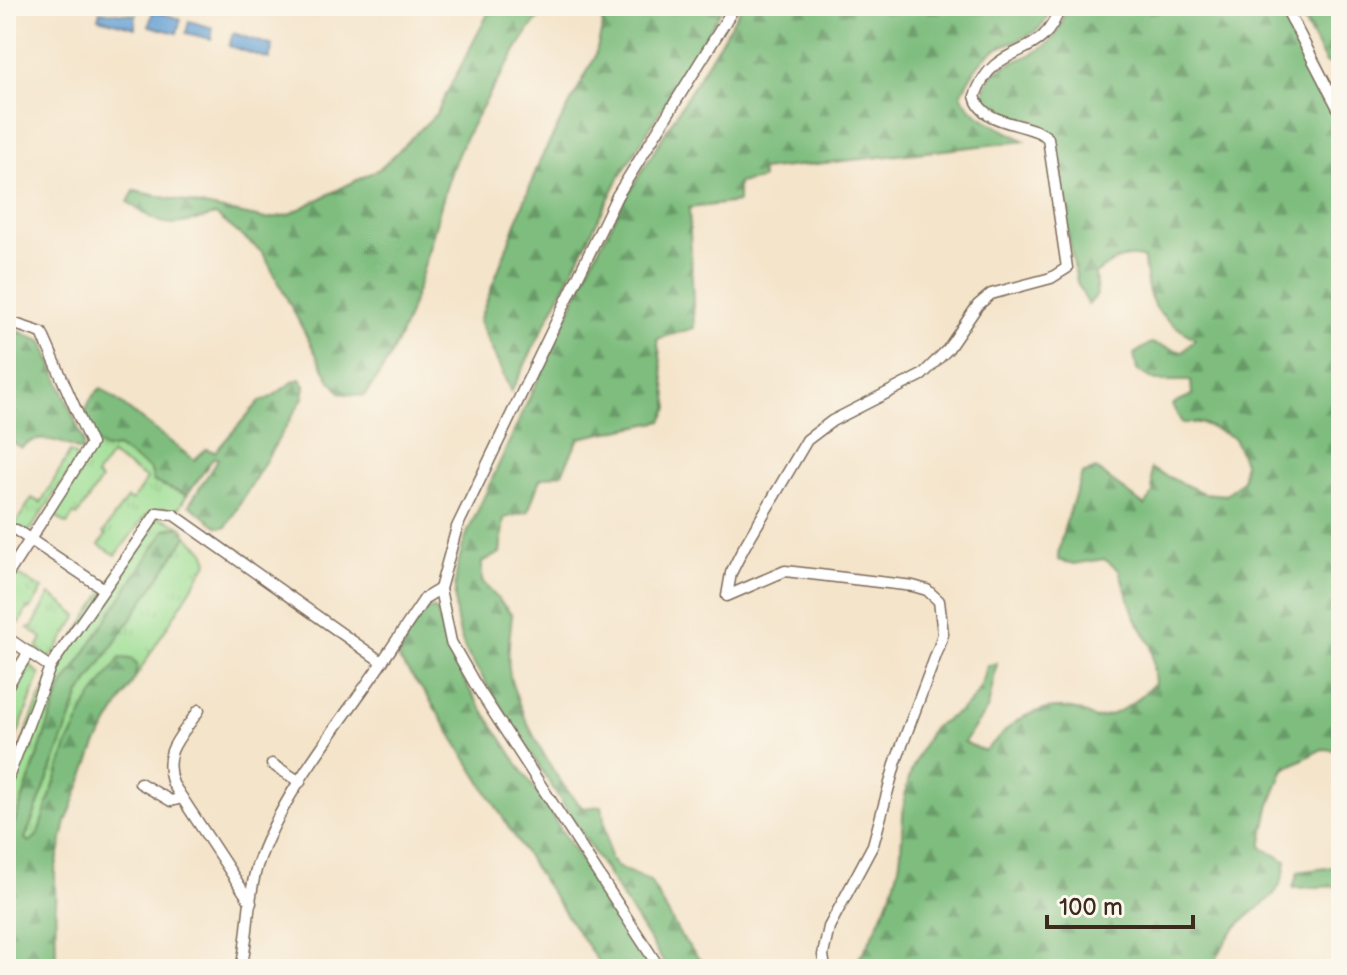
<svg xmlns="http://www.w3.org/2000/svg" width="1347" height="975" viewBox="0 0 1347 975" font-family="'Balsamiq Sans',sans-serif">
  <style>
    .grass { fill: url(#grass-tufts); stroke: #6c8459; stroke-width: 2 }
    .forest { fill: url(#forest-firs); stroke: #5c744e; stroke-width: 2 }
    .water { fill: #629ed3; stroke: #4e6478; stroke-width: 2 }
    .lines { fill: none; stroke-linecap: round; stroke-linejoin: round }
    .minor-casing { stroke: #7c6b5a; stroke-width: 13 }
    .minor { stroke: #fff; stroke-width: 10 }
  </style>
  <defs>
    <pattern id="grass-tufts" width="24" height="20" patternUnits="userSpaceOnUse" patternTransform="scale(2)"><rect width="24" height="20" fill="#9ede94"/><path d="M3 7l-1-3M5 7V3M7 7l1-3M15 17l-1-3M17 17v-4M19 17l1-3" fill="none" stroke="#89bf7f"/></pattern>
    <pattern id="forest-firs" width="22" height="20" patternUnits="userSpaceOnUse" patternTransform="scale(2)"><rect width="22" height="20" fill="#7ebd7e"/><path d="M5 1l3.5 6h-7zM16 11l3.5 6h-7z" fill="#689a67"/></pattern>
  </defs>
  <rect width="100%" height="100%" fill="#fbf7ec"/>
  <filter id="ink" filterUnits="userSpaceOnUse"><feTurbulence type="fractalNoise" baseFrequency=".0125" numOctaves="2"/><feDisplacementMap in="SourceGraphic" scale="16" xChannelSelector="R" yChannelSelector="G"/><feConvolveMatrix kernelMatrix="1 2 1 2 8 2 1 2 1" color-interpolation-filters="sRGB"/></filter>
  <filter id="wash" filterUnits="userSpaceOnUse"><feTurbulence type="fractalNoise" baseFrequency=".006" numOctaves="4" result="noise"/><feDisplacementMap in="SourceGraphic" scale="32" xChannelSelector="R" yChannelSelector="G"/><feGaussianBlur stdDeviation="1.8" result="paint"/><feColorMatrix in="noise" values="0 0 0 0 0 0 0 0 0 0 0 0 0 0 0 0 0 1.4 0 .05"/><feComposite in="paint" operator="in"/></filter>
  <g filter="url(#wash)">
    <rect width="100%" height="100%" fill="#f4e4ca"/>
    <g class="grass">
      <path d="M96,443l9,6 12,-2 34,23 3,12 33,13 -11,17 -13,-4 -17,7 -30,40 -17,-10 7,-10 -3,-2 24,-35 5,3 15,-22 -36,-24 -15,21 5,4 -24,36 -3,-2 -7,10 -14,-10z"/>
      <path d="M70,452l9,6 -50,74 -15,-6 18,-28 9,5z"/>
      <path d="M159,517l23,10 -14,1 -108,163 -51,146 -3,-2c0,-118 83,-218 145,-313z"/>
      <path d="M187,536l17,15 4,11 -73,116 2,-13 -49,38 -21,43 -30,90 -8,6 -4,-3 55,-145z"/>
      <path d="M15,573l28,16 -13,20 -3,-1 -7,15 -14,-9v-32z"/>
      <path d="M50,594l28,22 -28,43 -13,-11 5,-10 -14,-10 5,-2z"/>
      <path d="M27,663l13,11 -34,92v-50l5,-8 -5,-5v-10z"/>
    </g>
    <g class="forest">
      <path d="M492,6h62c-25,17 -32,36 -48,61 -19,32 -39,62 -52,97 -28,78 -36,166 -90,232l-23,-3 -12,-14 -66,-126 -47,-38c-45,12 -52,15 -88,-13l6,-11 132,28 22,-4 93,-47 55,-54z"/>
      <path d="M595,6h129l-105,172 -108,214 -32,-71 61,-161 55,-103 8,-33z"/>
      <path d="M742,6h307c-1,33 -37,31 -57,46 -15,10 -22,26 -31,42 9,23 43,35 64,47l-264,29 1,9 -24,4v19l-49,6 5,120 -37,11 12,69 -7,13 -83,17 -17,35 -22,6 -12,33 -24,6 -4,35 -18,9v19l30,34c-2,21 -7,48 0,69 11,36 43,98 71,124l19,-2 8,53 7,8 33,14 30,54 27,34h-39l-203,-319c-15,-41 -13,-76 2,-116l126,-275 32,-60z"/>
      <path d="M1066,6h213l62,120v624l-19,-1 -38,20 -15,38 -8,40 25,14c-4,43 -30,41 -54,71 -9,11 -13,26 -23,37h-358c21,-25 48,-85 50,-118 2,-27 1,-53 10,-79 5,-15 14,-30 21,-44 29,-17 48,-25 55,-62l10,-3 -9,45 -24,34 20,9c12,-9 21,-22 33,-30 23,-15 56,-19 78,-2 26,-5 41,-17 60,-36l-4,-38 -16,-28 -16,-47 -15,-11 -30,5 -16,-4c-1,-18 18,-65 24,-86l14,-5 49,37 8,-13 -2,-24 52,24 23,2 17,-15 1,-17 -10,-25 -32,-15h-20l-10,-18 20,-10 -1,-14h-35l-19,-11 -3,-16 17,-11 32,9 12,-13c-40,-26 -47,-31 -51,-80 -21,-7 -32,3 -49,15l2,21 -9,10 -11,-23 -27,-147 -65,-29c-9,-62 71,-27 81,-100z"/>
      <path d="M1296,6h45v59l-15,-2z"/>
      <path d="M6,326l37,16 40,98v12c-19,-10 -44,-20 -62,-4l-15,-10z"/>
      <path d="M300,379l5,7 -2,12 -77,129h-8l-29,-22 29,-46 -4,-2 -27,38 -33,-13 -3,-12 -34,-23 -12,2c-25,-16 -26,-42 -4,-61l93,72 12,-11 9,3 45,-51c17,-3 24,-17 40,-22z"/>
      <path d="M182,527l5,9 -107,158 -55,145 4,3 8,-6 30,-90 21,-43 32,-45 12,1 5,6 -2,13 -39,67 -30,77 -11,49 1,98h-20l-30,-14v-120l4,1 50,-145 105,-161z"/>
      <path d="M430,608l7,2 10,39 22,40 183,280h-49l-72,-106 -103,-166 -28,-36c-4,-16 17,-45 30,-53z"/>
      <path d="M1341,866v20l-48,2 5,-16z"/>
    </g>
    <g class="water">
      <path d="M100,11l36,4 -1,13 -37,-10z"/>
      <path d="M153,11l28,8 -4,14 -28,-7z"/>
      <path d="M189,21l24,7 -2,11 -25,-6z"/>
      <path d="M233,33l40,13 -4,13 -40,-13z"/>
    </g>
  </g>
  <g filter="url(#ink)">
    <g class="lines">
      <defs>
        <g id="minor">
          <path d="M1285,6l56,108"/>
          <path d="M6,321l36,12 49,111 -85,133"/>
          <path d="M16,530l88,59"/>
          <path d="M6,637l44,30"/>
          <path d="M6,688l23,-36"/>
          <path d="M199,710c-18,27 -38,41 -26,74l78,119"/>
          <path d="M272,764l28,18"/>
          <path d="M6,783l44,-116 107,-154 17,2 17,12 191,135 43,-64 15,-9"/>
          <path d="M140,783l31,18 11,-3"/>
          <path d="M241,969c8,-34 6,-70 16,-103 25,-74 82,-140 125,-204"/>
          <path d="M660,969l-185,-285 -24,-42 -11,-53 17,-62 160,-331 118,-190"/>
          <path d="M825,969l-2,-14 6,-28 44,-82 23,-84 43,-114 4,-13 -4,-33 -12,-11 -14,-4 -128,-15 -58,25 4,-23 12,-24 64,-109 25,-19 90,-46 26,-26 30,-44 13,-11 60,-16 16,-10 -19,-130c-19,-17 -66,-11 -73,-42 21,-59 68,-31 85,-90"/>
        </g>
      </defs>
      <use href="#minor" class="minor-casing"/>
      <use href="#minor" class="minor"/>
    </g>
  </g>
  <rect width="1347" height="975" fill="none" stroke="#fbf7ec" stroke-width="32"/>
  <path d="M1047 915v12h146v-12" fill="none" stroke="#3b2a1e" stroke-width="4"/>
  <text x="1059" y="915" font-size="24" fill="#3b2a1e" stroke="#fbf7ec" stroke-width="6" paint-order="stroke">100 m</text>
</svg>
